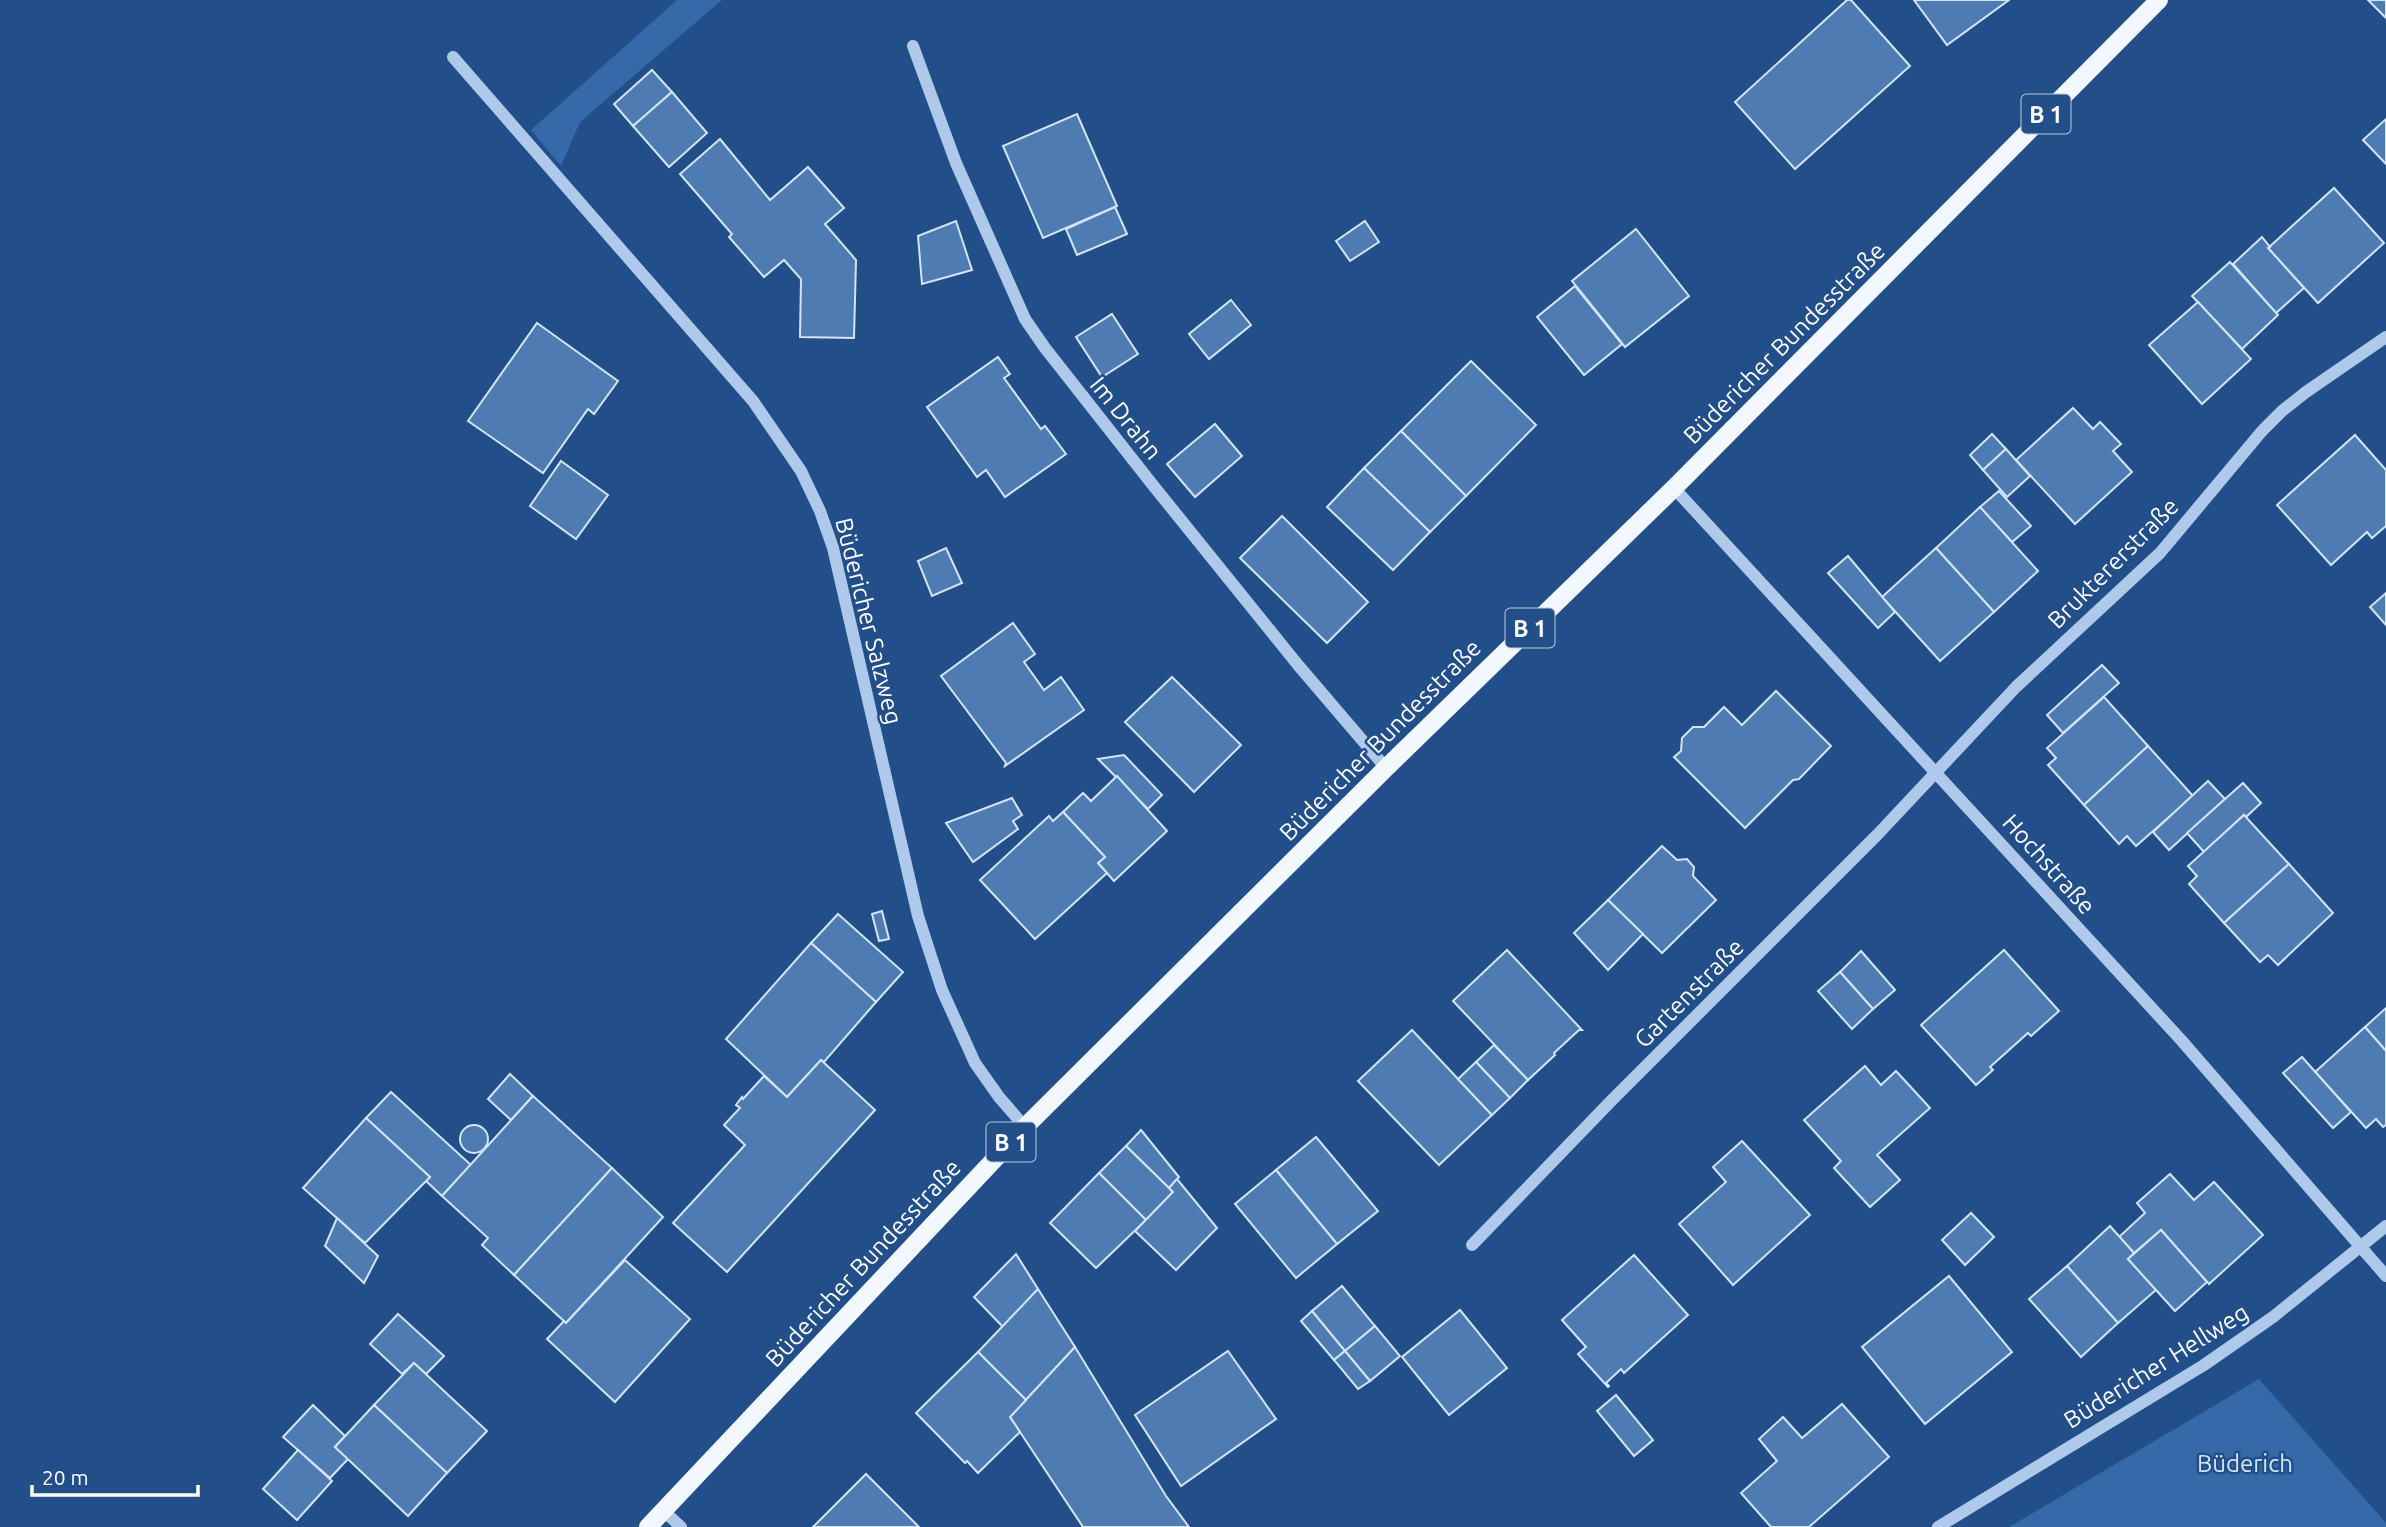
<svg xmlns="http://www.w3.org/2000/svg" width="2386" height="1527" viewBox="0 0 2386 1527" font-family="Ubuntu,sans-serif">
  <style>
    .green { fill: #3669a7 }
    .building { fill: #4f7bb3; stroke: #d3e4f8; stroke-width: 2 }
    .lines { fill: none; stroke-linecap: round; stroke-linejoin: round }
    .minor { stroke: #afc9eb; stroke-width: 12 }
    .major { stroke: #f3f7fe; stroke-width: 18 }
    .labels { text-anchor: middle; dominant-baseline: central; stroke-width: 5; stroke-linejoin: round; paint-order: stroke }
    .shield { fill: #224f8a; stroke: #bdcadc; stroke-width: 2 }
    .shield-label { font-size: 23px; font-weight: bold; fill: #fff }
    .street-label { font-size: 24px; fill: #fff; stroke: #224f8a }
    .park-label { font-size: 24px; fill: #d3e4f8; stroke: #224f8a }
  </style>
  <rect width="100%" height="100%" fill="#224f8a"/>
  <g class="green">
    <path d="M677,0h45l-142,122 -19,44 -30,-36z"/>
    <path d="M2259,1379l127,144v4h-377z"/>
  </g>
  <g class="building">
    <path d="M1847,0h4l59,66 -115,103 -60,-67z"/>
    <path d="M1914,0h95l-62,45z"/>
    <path d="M2368,0h18v18z"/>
    <path d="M652,70l20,22 -39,34 -19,-22z"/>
    <path d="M672,92l35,41 -38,34 -36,-41z"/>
    <path d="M1077,114l40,92 -74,32 -40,-92z"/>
    <path d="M2386,119v45l-23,-24z"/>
    <path d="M720,139l50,61 38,-33 36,41 -19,16 31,36 -2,78 -54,-1 1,-58 -17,-19 -20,17 -35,-40 3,-3 -52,-60z"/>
    <path d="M2334,188l50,55 -66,60 -50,-55z"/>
    <path d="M1115,207l12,27 -50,21 -11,-26z"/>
    <path d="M956,221l16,49 -50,14 -4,-48z"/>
    <path d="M1365,221l14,21 -29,19 -14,-20z"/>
    <path d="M1636,229l53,67 -64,51 -53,-66z"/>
    <path d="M2262,237l8,10 -2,1 36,40 -28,25 -43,-49z"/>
    <path d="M2230,262l48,53 -36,34 -50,-53z"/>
    <path d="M1575,286l47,58 -38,31 -47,-58z"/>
    <path d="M1231,300l20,25 -42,34 -20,-25z"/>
    <path d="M2198,302l53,57 -49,45 -53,-59z"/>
    <path d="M1112,314l26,40 -36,23 -26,-40z"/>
    <path d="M537,323l81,58 -24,33 -6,-5 -45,64 -75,-52z"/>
    <path d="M998,357l12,17 -6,4 37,51 4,-3 21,28 -61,43 -19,-27 -9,7 -50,-70z"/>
    <path d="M1471,361l65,64 -70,71 -65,-65z"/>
    <path d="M2073,408l20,21 7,-7 21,22 -8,7 19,21 -57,52 -59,-64z"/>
    <path d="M1215,424l27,32 -47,41 -28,-33z"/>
    <path d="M1401,431l65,65 -36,36 -66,-64z"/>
    <path d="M1992,434l14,15 -23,21 -13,-15z"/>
    <path d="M2355,435l31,35v56l-14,12 -5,-6 -36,33 -54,-60z"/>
    <path d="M2006,449l24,27 -23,21 -24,-27z"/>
    <path d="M561,461l47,34 -32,44 -46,-33z"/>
    <path d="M1364,468l66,64 -37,38 -66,-63z"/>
    <path d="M1999,491l32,35 -19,16 -32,-35z"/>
    <path d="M1980,507l58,64 -44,41 -58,-64z"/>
    <path d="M1282,516l86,86 -41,41 -87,-85z"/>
    <path d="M946,548l16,35 -30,13 -14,-35z"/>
    <path d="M1936,548l58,64 -54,49 -58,-64z"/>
    <path d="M1848,556l47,56 -17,16 -50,-55z"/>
    <path d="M2386,593v32l-16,-18z"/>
    <path d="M1013,623l22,31 -11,8 20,28 17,-13 23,33 -79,56 1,-3 -65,-87z"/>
    <path d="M2102,665l17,18 -56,50 -16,-18z"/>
    <path d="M1172,677l69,68 -47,47 -69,-70z"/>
    <path d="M1776,691l55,55 -32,33 -6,1 -48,48 -71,-71 7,-6 1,-13 11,-11h11l20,-20 18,18z"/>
    <path d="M2104,697l44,49 -64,59 -36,-40 8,-7 -9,-10z"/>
    <path d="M2148,746l45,50 -57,50 -9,-10 -8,8 -35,-39z"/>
    <path d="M1124,755l38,40 -14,14 -50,-50z"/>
    <path d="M1117,776l50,55 -53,50 -16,-18 7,-6 -42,-45 20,-19 8,8z"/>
    <path d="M2208,781l17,18 -56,51 -16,-18z"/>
    <path d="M2243,783l18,20 -15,14 -2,-2 -40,37 -17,-19z"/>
    <path d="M1012,798l10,17 -9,6 5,8 -45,33 -27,-39z"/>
    <path d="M1063,812l42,45 -7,6 9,10 -72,66 -55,-59 69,-64 4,5z"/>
    <path d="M2244,815l45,49 -65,59 -35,-39 8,-8 -9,-10z"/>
    <path d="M1662,846l15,14 10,-1 7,8 -1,9 23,24 -54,53 -54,-53z"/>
    <path d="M2289,864l44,49 -55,52 -10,-10 -8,7 -36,-39z"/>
    <path d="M1608,900l35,34 -35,36 -34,-37z"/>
    <path d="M882,911l7,28 -10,2 -7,-27z"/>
    <path d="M838,914l65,58 -27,30 -65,-59z"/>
    <path d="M811,943l65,59 -52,60 -3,-2 -34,37 -61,-58z"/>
    <path d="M1507,950l75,80h-3l-25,23 1,2 -27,25 -75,-79z"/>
    <path d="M2004,950l55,61 -28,25 -3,-3 -38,34 3,3 -17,15 -55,-60z"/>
    <path d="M1861,951l34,39 -22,19 -33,-37z"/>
    <path d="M1840,972l33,37 -21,20 -34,-38z"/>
    <path d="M2386,1008v43l-21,-24z"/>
    <path d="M2365,1027l21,24v74l-3,2 -7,-8 -10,9 -51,-56z"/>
    <path d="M1412,1030l80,85 -53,50 -81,-84z"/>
    <path d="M1494,1045l34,35 -18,18 -34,-36z"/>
    <path d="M2302,1057l49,55 -18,16 -50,-55z"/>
    <path d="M821,1060l54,50 -148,162 -54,-49 72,-78 -21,-20 16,-17 -4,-3 6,-8 1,2 21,-23 23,21z"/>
    <path d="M1476,1062l34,36 -18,17 -34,-36z"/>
    <path d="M1865,1066l16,19 15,-14 34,37 -53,47 23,25 -30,27 -36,-39 7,-7 -37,-41z"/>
    <path d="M510,1074l23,22 -22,24 -23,-21z"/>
    <path d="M391,1092l80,73 -29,31 -16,-15 4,-4 -64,-59z"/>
    <path d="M533,1096l79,72 -98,107 -32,-30 6,-7 -46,-42z"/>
    <path d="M366,1118l64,59 -65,66 -62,-55z"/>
    <circle cx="474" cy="1139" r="14"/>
    <path d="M1141,1130l38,47 -10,11 -43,-42z"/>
    <path d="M1316,1137l62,74 -41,33 -61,-74z"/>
    <path d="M1742,1141l68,74 -77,70 -54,-61 47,-42 -13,-15z"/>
    <path d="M1126,1146l47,46 -27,28 -47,-47z"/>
    <path d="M612,1168l51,49 -97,106 -52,-48z"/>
    <path d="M1276,1170l61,74 -41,34 -61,-74z"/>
    <path d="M1099,1173l47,47 -50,48 -46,-45z"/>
    <path d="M2170,1174l24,26 20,-18 49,53 -54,49 -48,-54 -27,23 -15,-16 26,-24 -8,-10z"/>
    <path d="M1177,1179l40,49 -41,42 -41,-39 38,-39 -4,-4z"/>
    <path d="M1971,1213l23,24 -29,28 -23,-25z"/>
    <path d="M337,1218l41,38 -14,27 -39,-37z"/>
    <path d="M2110,1226l24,27 -6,6 28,31 -38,33 -51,-57z"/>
    <path d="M2161,1230l46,52 -32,29 -47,-52z"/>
    <path d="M1016,1254l22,35 -35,38 -29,-30z"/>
    <path d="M1634,1255l54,60 -64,58 -3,-4 -15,14 3,3 -1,1 -30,-33 8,-7 -24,-27z"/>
    <path d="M625,1260l65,59 -75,83 -68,-63 17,-18 2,2z"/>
    <path d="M2067,1266l51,57 -37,34 -52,-58z"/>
    <path d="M1949,1276l63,76 -87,72 -63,-77z"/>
    <path d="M1342,1286l33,40 -30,25 -33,-40z"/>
    <path d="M1038,1289l37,58 -49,53 -48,-48z"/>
    <path d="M1460,1310l47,58 -58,47 -47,-58z"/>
    <path d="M1312,1311l33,40 -11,9 -33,-39z"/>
    <path d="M398,1314l46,42 -18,18 -12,-11 -12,11 -32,-30z"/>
    <path d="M1375,1326l25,30 -30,25 -25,-30z"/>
    <path d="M1075,1347l91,149 23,31h-106l-73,-110z"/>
    <path d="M1228,1351l48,68 -95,67 -46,-71z"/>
    <path d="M1345,1351l25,30 -12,8 -24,-29z"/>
    <path d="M978,1352l48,48 -16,17 10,15 -42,41 -11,-12 -2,2 -49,-50z"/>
    <path d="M414,1363l73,68 -40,42 -73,-68z"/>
    <path d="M1616,1395l37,45 -19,16 -37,-45z"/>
    <path d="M1842,1404l47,53 -80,70h-38l-30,-34 36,-32 -18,-22 24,-22 19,21z"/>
    <path d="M313,1405l32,31 -10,11 13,12 -18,19 -47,-41z"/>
    <path d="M374,1405l73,68 -39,43 -73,-69z"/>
    <path d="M298,1450l34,31 -35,39 -34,-31z"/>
    <path d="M866,1474l53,53h-106z"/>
  </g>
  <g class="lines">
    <g class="minor">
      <path d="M913,46l43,117 69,156 20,29 107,136 146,181 88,103"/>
      <path d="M453,57l300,344 48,70 19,40 13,37 85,368 24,74 33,73 24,34 26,30"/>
      <path d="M1674,488l508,553 204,235"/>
      <path d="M1472,1245l140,-145 266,-266 138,-147 144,-134 102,-122 20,-20 24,-19 80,-55"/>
      <path d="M663,1510l18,17"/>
      <path d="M1938,1527l266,-162 69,-48 113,-91"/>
    </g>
    <path class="major" d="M648,1527l377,-400 361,-359 288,-280 485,-488"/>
  </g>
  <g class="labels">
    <g class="shield">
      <rect x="2021.5" y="94.5" width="49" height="39" rx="5"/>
      <rect x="1505.5" y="608.5" width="49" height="39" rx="5"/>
      <rect x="986.5" y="1122.5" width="49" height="39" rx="5"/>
    </g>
    <g class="shield-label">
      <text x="2046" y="114">B 1</text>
      <text x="1530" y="628">B 1</text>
      <text x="1011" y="1142">B 1</text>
    </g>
    <g class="street-label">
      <text transform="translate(1784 343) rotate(-45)">Büdericher Bundesstraße</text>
      <text transform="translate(1126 418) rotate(51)">Im Drahn</text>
      <text transform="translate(2113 563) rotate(-45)">Bruktererstraße</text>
      <text transform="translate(869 621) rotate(76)">Büdericher Salzweg</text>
      <text transform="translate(1380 740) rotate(-45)">Büdericher Bundesstraße</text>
      <text transform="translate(2049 864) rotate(48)">Hochstraße</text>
      <text transform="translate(1689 993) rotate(-45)">Gartenstraße</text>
      <text transform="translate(863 1263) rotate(-47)">Büdericher Bundesstraße</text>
      <text transform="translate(2156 1366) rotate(-32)">Büdericher Hellweg</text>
    </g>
    <g class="park-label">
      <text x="2245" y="1463">Büderich</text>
    </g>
  </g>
  <path d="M32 1485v10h166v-10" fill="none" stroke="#ffffff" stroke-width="3.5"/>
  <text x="42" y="1485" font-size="21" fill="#ffffff" stroke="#224f8a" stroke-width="5" paint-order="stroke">20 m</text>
</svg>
